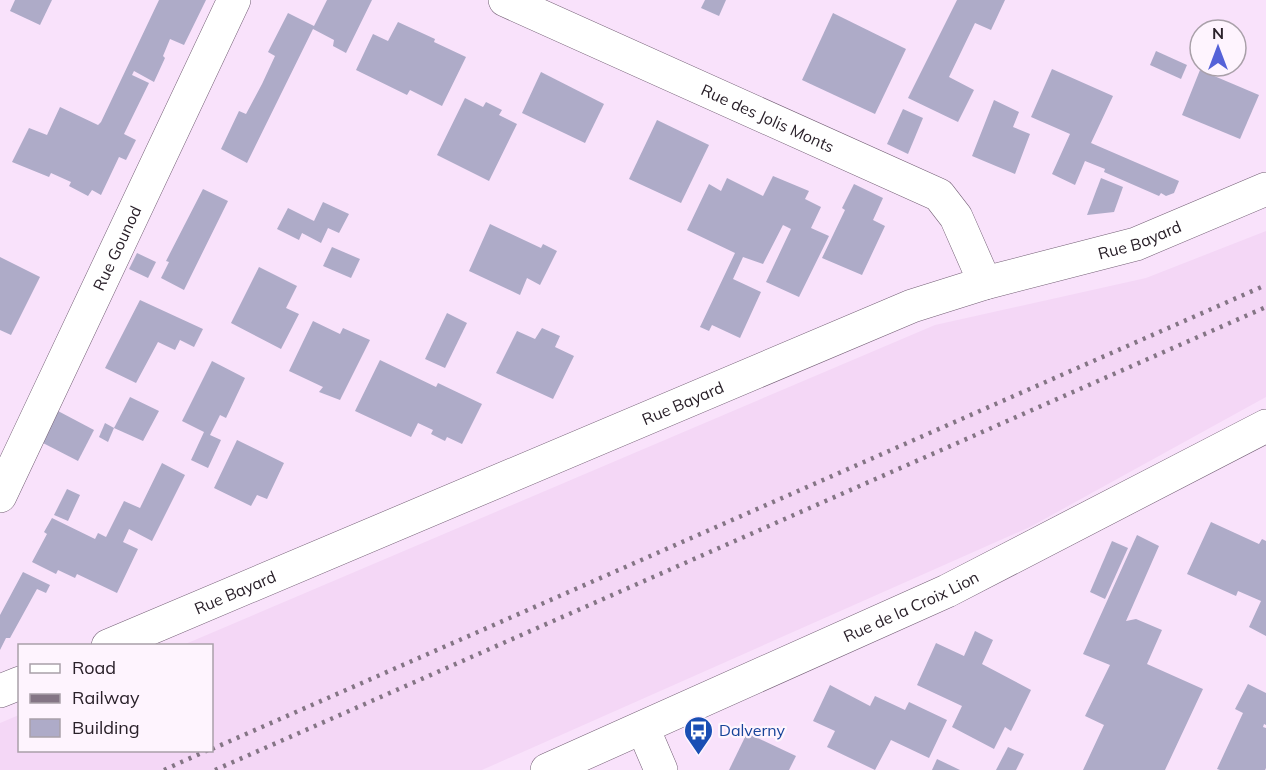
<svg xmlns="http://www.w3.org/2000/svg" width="1266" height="770" viewBox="0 0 1266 770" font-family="Mulish,sans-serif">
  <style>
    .built { fill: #f4d7f6 }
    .building { fill: #aeabc8 }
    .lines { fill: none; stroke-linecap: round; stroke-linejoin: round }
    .minor-casing { stroke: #735f75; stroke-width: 34 }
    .minor { stroke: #fff; stroke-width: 33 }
    .rail { stroke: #847585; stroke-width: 4.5; stroke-dasharray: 3 6; stroke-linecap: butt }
    .labels { text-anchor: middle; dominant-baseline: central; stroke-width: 4.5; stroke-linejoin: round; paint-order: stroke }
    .street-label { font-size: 16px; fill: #2a212a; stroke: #fef4fe }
    .transit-label { font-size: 16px; fill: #164399; stroke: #fef4fe; text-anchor: start }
  </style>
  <rect width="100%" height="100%" fill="#f9e2fb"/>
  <path class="built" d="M1266,231v166l-236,130 -548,243h-482v-47l19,-8 1,35h192v-104l-29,-1 752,-320 211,-47z"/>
  <g class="building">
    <path d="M15,0h37l-12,25 -30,-14z"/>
    <path d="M159,0h47l-22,45 -14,-6 -7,17 2,2 -11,24 -20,-11 -2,4 17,8 -25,51 12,6 -10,20 -7,-3 -18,38 -9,-5 -4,6 -19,-10 2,-4 -20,-9 -2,4 -37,-15 17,-34 18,7 13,-28 38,18 3,-3z"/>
    <path d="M327,0h45l-26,53 -13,-7 1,-6 -21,-11 -66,134 -26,-14 18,-38 7,3 16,-30 13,-28 -7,-4 20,-39 26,13z"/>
    <path d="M705,0h21l-7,16 -18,-8z"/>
    <path d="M957,0h48l-14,30 -16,-7 -26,54 25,13 -16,32 -50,-24z"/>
    <path d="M833,13l73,36 -31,65 -73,-34z"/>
    <path d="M398,22l37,17 -1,3 32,15 -24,49 -32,-16 -3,5 -51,-25 17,-36 15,7z"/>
    <path d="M1156,51l31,14 -6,14 -31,-14z"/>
    <path d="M1052,69l61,27 -22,47 88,38 -5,12 -8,3 -5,-3 -2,3 -55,-24 1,-3 -20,-8 -10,24 -23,-11 18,-40 -39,-17z"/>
    <path d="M1200,70l59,25 -19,44 -58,-24z"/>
    <path d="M541,72l63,32 -19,39 -63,-30z"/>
    <path d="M465,98l18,9 3,-5 16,8 -3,5 18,9 -28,57 -52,-26z"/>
    <path d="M994,100l25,12 -6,15 17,7 -15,40 -43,-18z"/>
    <path d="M903,109l20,9 -15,36 -21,-10z"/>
    <path d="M657,120l52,25 -28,58 -52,-24z"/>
    <path d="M773,176l36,15 -4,8 16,8 -10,21 18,8 -30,61 -33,-15 25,-53 -8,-4 -20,39 -20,-7 -10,22 28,13 -21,46 -28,-13 -3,6 -9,-4 35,-74 -48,-23 22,-46 12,7 6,-13 36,18z"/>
    <path d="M1101,178l22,9 -9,25 -27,3z"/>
    <path d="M854,184l29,14 -10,22 12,6 -23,49 -40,-17 23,-48 -3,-2z"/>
    <path d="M203,189l25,12 -44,89 -23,-12 8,-16 -3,-1z"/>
    <path d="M323,202l26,12 -10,19 -11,-5 -7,15 -19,-10 -3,7 -22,-11 11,-21 26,13z"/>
    <path d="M490,224l51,24 2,-4 14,7 -17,34 -13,-7 -7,17 -51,-24z"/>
    <path d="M332,247l28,12 -9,19 -28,-12z"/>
    <path d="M137,253l19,9 -8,16 -19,-9z"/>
    <path d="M0,257l40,20 -29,58 -11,-5z"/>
    <path d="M259,267l38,19 -11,22 13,6 -18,35 -50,-26z"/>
    <path d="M140,300l63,29 -9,18 -14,-7 -5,10 -17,-8 -22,41 -31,-15z"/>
    <path d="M447,313l20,10 -22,45 -20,-9z"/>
    <path d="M313,321l27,13 3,-6 27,12 -30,60 -21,-8 4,-5 -34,-16z"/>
    <path d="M542,328l18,8 -5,11 19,9 -21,43 -57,-26 21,-42 18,8z"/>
    <path d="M380,360l56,27 2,-4 44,21 -20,40 -15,-7 -2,4 -14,-7 2,-4 -15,-7 -7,14 -56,-26z"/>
    <path d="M212,361l33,17 -19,40 -6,-3 -10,20 11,5 -13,28 -17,-8 13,-28 -22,-11z"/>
    <path d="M130,397l29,14 -16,30 -29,-13z"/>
    <path d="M58,411l36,19 -16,31 -35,-18z"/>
    <path d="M105,423l9,5 -6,14 -9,-5z"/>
    <path d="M237,440l47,23 -17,36 -10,-4 -6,11 -37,-18z"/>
    <path d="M162,463l23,12 -33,66 -23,-12 -6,13 15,7 -21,44 -40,-19 -2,4 -17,-8 -2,4 -24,-12 15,-28 -3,-2 8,-14 43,21 3,-6 8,4 18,-36 16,7z"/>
    <path d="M67,489l13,6 -12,26 -14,-6z"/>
    <path d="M1211,522l48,22 3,-5 4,2v95l-17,-9 12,-26 -23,-10 -2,5 -49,-22z"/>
    <path d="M1137,535l22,11 -33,75 10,-2 26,11 -15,34 56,25 -38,81h-82l21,-45 -19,-9 25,-51 -27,-11z"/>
    <path d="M1112,541l16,7 -23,51 -15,-7z"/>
    <path d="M23,572l27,13 -4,8 -9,-4 -27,49h-4l-6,12v-35z"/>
    <path d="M975,631l18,9 -11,24 49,26 -20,41 -6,-4 -11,22 -42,-22 10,-21 -45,-21 19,-42 28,13z"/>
    <path d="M1248,684l18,9v32l-2,-1 -1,3 3,1v40l-1,2h-45l-3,-1 26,-56 -8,-4z"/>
    <path d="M830,685l40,21 5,-10 30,14 4,-8 38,18 -18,38 -38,-18 -16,30 -48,-23 8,-16 -22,-10z"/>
    <path d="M747,733l49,23 -7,14h-60z"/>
    <path d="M1008,747l16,7 -8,16h-20z"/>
    <path d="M937,759l23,11h-28z"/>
  </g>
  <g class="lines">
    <defs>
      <g id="minor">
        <path id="s1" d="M505,0l434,195 17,22 29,66"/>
        <path id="s2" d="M0,496l234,-496"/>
        <path id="s3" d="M108,646l804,-340 73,-23 151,-39 130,-55"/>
        <path d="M0,691l20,-8"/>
        <path d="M643,728l18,42"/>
        <path id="s4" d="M547,770l400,-179 319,-165"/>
      </g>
    </defs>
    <use href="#minor" class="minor-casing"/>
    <use href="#minor" class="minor"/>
    <g class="rail">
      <path d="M212,749l1054,-464"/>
      <path d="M164,770l44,-20"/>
      <path d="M215,770l1051,-463"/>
    </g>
  </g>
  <defs>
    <symbol id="bus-pin" viewBox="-11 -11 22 30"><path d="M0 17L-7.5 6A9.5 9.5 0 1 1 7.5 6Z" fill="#1a4fb4" stroke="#fef4fe"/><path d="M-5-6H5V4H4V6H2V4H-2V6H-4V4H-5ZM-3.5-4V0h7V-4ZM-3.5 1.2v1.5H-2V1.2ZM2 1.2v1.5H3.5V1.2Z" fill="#fff"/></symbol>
  </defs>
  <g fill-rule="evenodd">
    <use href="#bus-pin" x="682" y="714" width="33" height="45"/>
  </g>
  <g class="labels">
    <g class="street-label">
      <text stroke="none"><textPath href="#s1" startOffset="288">Rue des Jolis Monts</textPath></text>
      <text stroke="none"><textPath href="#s3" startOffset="1110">Rue Bayard</textPath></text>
      <text stroke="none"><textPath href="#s2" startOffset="274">Rue Gounod</textPath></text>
      <text stroke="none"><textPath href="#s3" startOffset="624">Rue Bayard</textPath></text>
      <text stroke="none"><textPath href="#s3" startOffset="138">Rue Bayard</textPath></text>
      <text stroke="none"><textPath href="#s4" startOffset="399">Rue de la Croix Lion</textPath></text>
    </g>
    <g class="transit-label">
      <text x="719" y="730">Dalverny</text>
    </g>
  </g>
  <rect x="18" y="644" width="195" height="108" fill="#fef4fe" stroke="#a9a0a9" stroke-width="1.5"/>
  <rect x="30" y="664" width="30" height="9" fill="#ffffff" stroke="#a9a0a9" stroke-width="1.5"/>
  <text x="72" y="674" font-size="18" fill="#2a212a">Road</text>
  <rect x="30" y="694" width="30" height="9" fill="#847585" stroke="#a9a0a9" stroke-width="1.5"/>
  <text x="72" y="704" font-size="18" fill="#2a212a">Railway</text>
  <rect x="30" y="719" width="30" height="18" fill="#aeabc8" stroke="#a9a0a9" stroke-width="1.5"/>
  <text x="72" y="734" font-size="18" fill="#2a212a">Building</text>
  <g transform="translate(1218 48)"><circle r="28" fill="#fef4fe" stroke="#a9a0a9" stroke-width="1.5"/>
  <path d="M0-4.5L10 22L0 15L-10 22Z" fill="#5561d8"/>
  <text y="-9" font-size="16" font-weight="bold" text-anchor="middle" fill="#2a212a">N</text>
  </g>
</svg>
